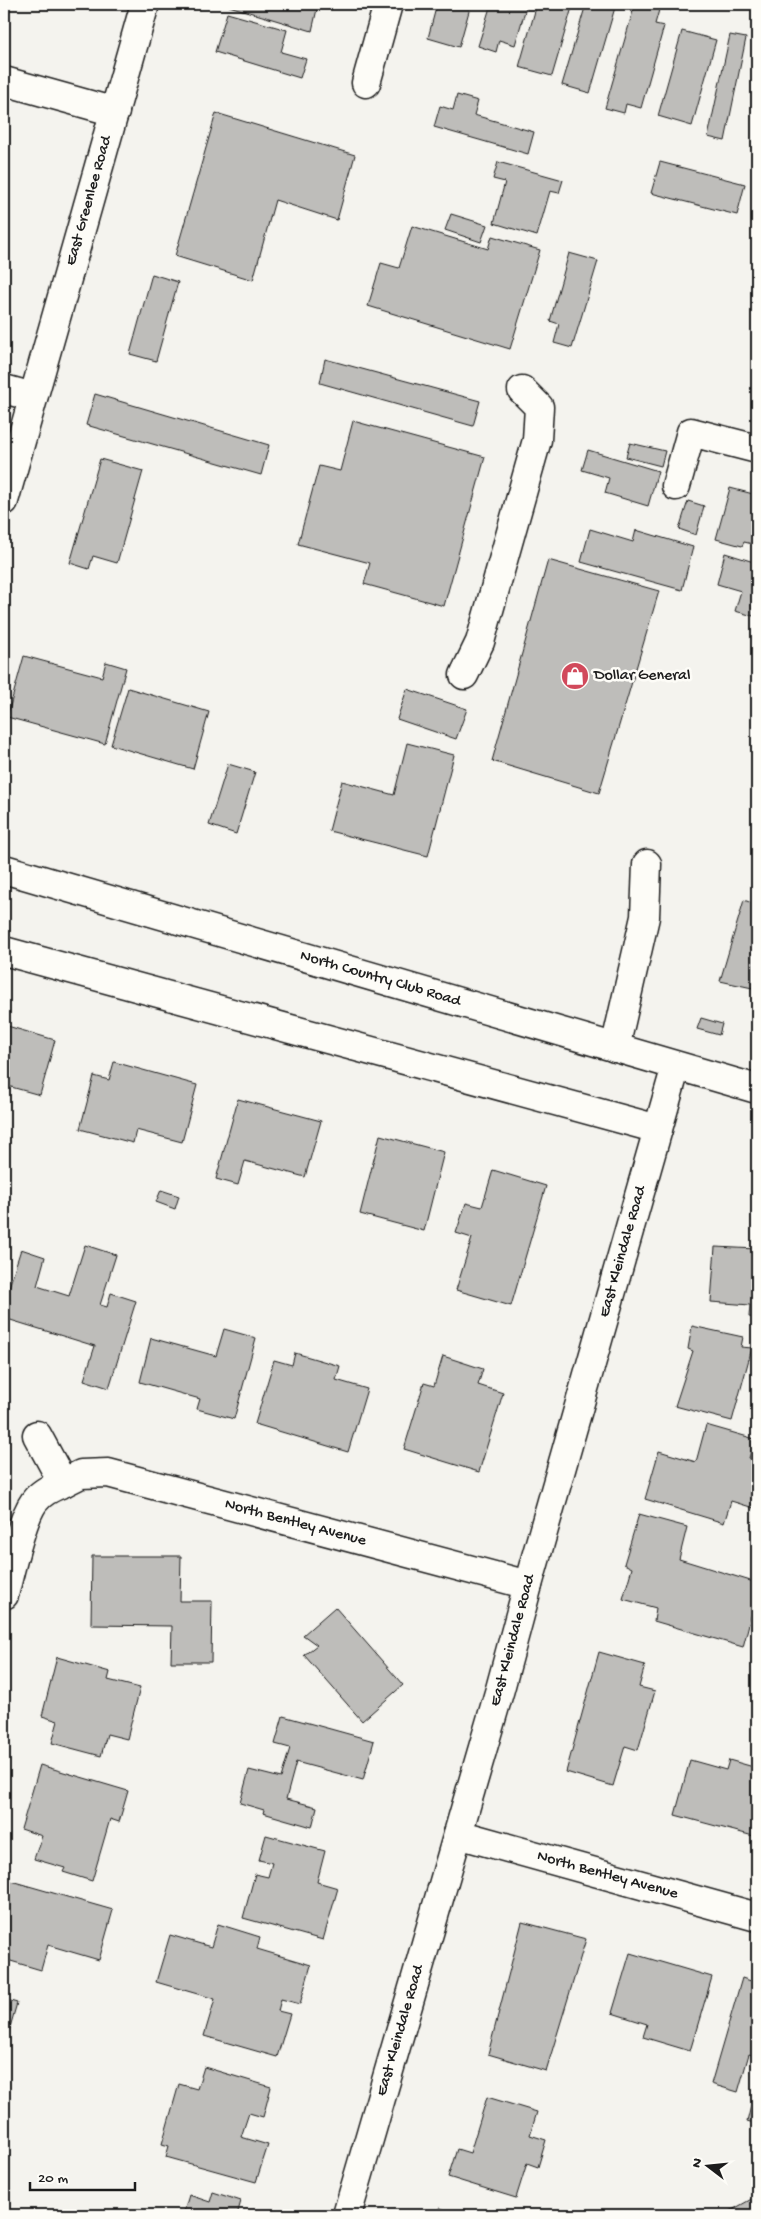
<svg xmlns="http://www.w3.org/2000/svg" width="761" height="2219" viewBox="0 0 761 2219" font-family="'Gochi Hand',sans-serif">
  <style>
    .building { fill: #bebdba; stroke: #1c1c1c }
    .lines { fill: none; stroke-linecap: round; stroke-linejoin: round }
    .minor-casing { stroke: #1c1c1c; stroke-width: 31 }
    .major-casing { stroke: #1c1c1c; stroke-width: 31 }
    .minor { stroke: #fdfcf7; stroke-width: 28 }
    .major { stroke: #fdfcf7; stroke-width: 28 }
    .labels { text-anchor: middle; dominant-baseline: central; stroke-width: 5; stroke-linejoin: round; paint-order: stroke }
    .street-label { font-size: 16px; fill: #1c1c1c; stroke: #fdfcf7 }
    .poi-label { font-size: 16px; fill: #1c1c1c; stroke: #fdfcf7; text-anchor: start }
  </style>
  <rect width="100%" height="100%" fill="#f4f3ee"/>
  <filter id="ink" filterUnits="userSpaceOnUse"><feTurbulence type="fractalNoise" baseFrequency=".02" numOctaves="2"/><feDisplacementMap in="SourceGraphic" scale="10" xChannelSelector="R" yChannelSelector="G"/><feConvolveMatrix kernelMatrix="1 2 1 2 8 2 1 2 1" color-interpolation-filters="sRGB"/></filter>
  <g filter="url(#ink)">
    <g class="building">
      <path d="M229,4h72l16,5 -5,22 -83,-25z"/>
      <path d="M437,4h34l-12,43 -31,-9z"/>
      <path d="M491,4h36l-12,41 -16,-5 -3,12 -18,-6z"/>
      <path d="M537,4h36l-21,72 -33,-9z"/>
      <path d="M586,4h30l-26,89 -28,-8z"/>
      <path d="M635,4l24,6 -4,14 9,2 -23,82 -15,-4 -2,9 -19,-5z"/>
      <path d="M227,13l60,17 -6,22 25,7 -6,19 -85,-26z"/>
      <path d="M682,31l34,9 -24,86 -34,-10z"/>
      <path d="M730,35l16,3 -21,103 -17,-4z"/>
      <path d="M457,95l21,6 -4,14 60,17 -6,22 -94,-27 6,-21 13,4z"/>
      <path d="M216,113l139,42 -18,65 -62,-20 -22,80 -78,-24z"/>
      <path d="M498,162l65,18 -4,13 -9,-2 -13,45 -43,-13 11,-41 -12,-3z"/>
      <path d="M660,162l85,22 -8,31 -86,-22z"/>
      <path d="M451,214l36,11 -6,17 -36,-12z"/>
      <path d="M412,226l76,23 4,-13 48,14 -30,99 -142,-43 13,-43 18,5z"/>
      <path d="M569,253l29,8 -26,87 -18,-5 5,-19 -9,-3z"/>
      <path d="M152,274l26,8 -22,79 -26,-7z"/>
      <path d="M325,359l155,42 -7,25 -153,-43z"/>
      <path d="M95,394l174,51 -8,30 -175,-50z"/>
      <path d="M353,421l132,36 -41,149 -80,-22 6,-21 -72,-19 21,-78 21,5z"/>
      <path d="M630,443l35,8 -4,15 -35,-9z"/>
      <path d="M588,450l70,21 -10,35 -43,-13 4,-15 -27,-8z"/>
      <path d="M100,459l43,12 -26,92 -24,-7 -4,13 -19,-6z"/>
      <path d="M730,488l27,7 -6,20 6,1v29l-13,-3 -2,4 -26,-7z"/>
      <path d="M688,501l16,5 -8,29 -17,-6z"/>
      <path d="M590,529l43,13 3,-12 57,17 -11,43 -101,-28z"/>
      <path d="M725,553l32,10v54l-22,-6 6,-20 -24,-7z"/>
      <path d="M548,560l111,31 -60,202 -107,-32z"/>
      <path d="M24,656l78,21 4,-15 20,6 -21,76 -98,-27z"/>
      <path d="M128,688l81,24 -16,57 -82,-24z"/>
      <path d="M407,689l60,20 -11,30 -59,-20z"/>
      <path d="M407,743l47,12 -26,101 -99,-25 13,-50 52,14z"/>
      <path d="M228,764l27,8 -19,62 -27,-9z"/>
      <path d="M744,900l13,5v84l-37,-8z"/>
      <path d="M701,1018l21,6 -3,11 -22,-6z"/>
      <path d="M4,1025l51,15 -15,55 -36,-10z"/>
      <path d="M114,1062l83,23 -15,57 -46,-12 -3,13 -53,-14 14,-53 15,4z"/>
      <path d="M238,1099l83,22 -16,56 -60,-16 -7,24 -22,-6z"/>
      <path d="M380,1135l64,17 -20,79 -64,-17z"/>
      <path d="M493,1170l53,16 -35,120 -55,-16 16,-52 -16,-5 10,-30 16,4z"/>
      <path d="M161,1190l18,6 -4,13 -19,-7z"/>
      <path d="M85,1245l31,10 -16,50 7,2 4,-14 25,8 -27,87 -25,-8 11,-34 -91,-28v-15l17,-54 24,8 -8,29 32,10z"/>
      <path d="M715,1247l42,2v69l-8,-1 1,-12 -39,-3z"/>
      <path d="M692,1326l51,11 -2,10 11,1 -20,73 -57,-15 18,-55 -5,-2z"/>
      <path d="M224,1329l32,9 -22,81 -37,-10 3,-10 -60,-17 11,-44 65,18z"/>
      <path d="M295,1353l45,13 -4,14 31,9 -19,63 -93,-28 19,-64 18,5z"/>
      <path d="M443,1356l40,13 -5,16 25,8 -24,79 -75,-23 20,-66 10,3z"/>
      <path d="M706,1425l49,14 -6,19 8,2v49l-26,-8 -7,22 -79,-24 14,-48 37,11z"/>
      <path d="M639,1514l48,13 -8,32 78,24v10l-14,54 -89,-26 2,-13 -33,-9 9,-31 -8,-4z"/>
      <path d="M92,1556h89l-1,45h32l-1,61h-40l1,-36 -81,-1z"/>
      <path d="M335,1607l68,78 -41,36 -58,-66 13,-10 -14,-10z"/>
      <path d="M599,1652l46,13 -6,22 16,4 -17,59 -13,-4 -12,40 -47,-14z"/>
      <path d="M57,1657l53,15 -2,8 32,8 -13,51 -20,-5 -6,22 -49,-13 6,-22 -16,-5z"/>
      <path d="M283,1716l91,25 -11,39 -67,-18 -10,37 31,8 -5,20 -49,-14 1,-3 -24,-7 9,-33 32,8 9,-30 -15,-4z"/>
      <path d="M690,1760l36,10 3,-10 28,8v69l-82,-22z"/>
      <path d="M40,1765l88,26 -9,31 -9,-3 -18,62 -29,-9 2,-4 -31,-9 8,-23 -21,-7z"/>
      <path d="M266,1835l59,16 -8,31 21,6 -15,52 -80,-22 12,-44 13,3 4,-14 -13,-3z"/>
      <path d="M4,1879l109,31 -14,50 -51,-15 -7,25 -37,-11z"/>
      <path d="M522,1922l64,17 -40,132 -58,-17z"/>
      <path d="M218,1924l42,13 -3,12 54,16 -11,39 -19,-5 -3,12 12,3 -13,43 -73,-21 11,-37 -59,-17 14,-47 41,12z"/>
      <path d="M630,1953l82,24 -22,74 -47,-14 4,-13 -35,-11z"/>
      <path d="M742,1978l15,5v74l-8,-3 -11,38 -27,-8z"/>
      <path d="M4,1999l13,4 -13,45z"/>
      <path d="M204,2067l67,20 -8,30 -14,-4 -8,24 27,8 -12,37 -90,-25 3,-11 -7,-2 17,-60 18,5z"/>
      <path d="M757,2082v43l-10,-3z"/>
      <path d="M487,2097l50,15 -7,23 16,5 -8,27 -11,-4 -11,35 -68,-21 9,-28 13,4z"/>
      <path d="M213,2192l28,9 -4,14h-54l6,-20 21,7z"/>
      <path d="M757,2196v19h-34z"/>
      <path d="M439,2208l25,7h-27z"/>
    </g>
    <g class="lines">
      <defs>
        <g id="minor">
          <path d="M4,81l111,31"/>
          <path d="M366,83l22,-79"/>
          <path d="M4,389l29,8"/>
          <path d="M676,486l15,-54 66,17"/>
          <path id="s1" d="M4,501l141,-497"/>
          <path d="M464,675l16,-33 57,-202 2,-33 -17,-17"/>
          <path d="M4,951l654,178"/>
          <path d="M615,1048l30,-131 2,-53"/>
          <path id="s2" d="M63,1483l18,-9 27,-1 420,112"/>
          <path d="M4,1595c6,-23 17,-75 30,-93 7,-10 18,-15 29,-19l-26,-48"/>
          <path id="s3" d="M458,1834l299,83"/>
          <path id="s4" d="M347,2215l153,-526 28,-104 148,-519"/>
        </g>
        <g id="major">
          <path id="s5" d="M4,869l753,220"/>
        </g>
      </defs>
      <use href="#minor" class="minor-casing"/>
      <use href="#major" class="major-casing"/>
      <use href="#minor" class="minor"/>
      <use href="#major" class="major"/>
    </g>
  </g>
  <defs>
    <symbol id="shop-disc" viewBox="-11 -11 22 22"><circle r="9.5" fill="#d1495b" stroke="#fdfcf7"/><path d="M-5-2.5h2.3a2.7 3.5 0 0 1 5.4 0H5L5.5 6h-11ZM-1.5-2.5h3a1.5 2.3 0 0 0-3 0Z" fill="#fff"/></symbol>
  </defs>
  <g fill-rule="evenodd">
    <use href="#shop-disc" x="559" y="660" width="32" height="32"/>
  </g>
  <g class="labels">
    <g class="street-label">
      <text stroke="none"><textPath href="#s1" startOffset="312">East Greenlee Road</textPath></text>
      <text stroke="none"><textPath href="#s5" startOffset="392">North Country Club Road</textPath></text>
      <text stroke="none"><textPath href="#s4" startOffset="1002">East Kleindale Road</textPath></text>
      <text stroke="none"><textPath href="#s2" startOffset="241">North Bentley Avenue</textPath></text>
      <text stroke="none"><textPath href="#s4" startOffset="598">East Kleindale Road</textPath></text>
      <text stroke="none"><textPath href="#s3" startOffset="155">North Bentley Avenue</textPath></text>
      <text stroke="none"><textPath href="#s4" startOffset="192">East Kleindale Road</textPath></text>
    </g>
    <g class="poi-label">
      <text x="594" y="676">Dollar General</text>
    </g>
  </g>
  <rect width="761" height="2219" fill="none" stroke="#fdfcf7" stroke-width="20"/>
  <rect x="10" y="10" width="741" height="2199" fill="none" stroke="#1c1c1c" stroke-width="2" filter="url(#ink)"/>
  <g transform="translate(708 2166) rotate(286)" stroke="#fdfcf7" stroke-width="4" paint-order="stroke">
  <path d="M0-4L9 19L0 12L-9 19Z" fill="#1c1c1c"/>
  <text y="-8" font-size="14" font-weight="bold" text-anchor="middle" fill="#1c1c1c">N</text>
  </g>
  <path d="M30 2182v8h105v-8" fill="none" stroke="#1c1c1c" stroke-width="2.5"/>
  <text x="38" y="2182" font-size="15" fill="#1c1c1c" stroke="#fdfcf7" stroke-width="4" paint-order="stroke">20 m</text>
</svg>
